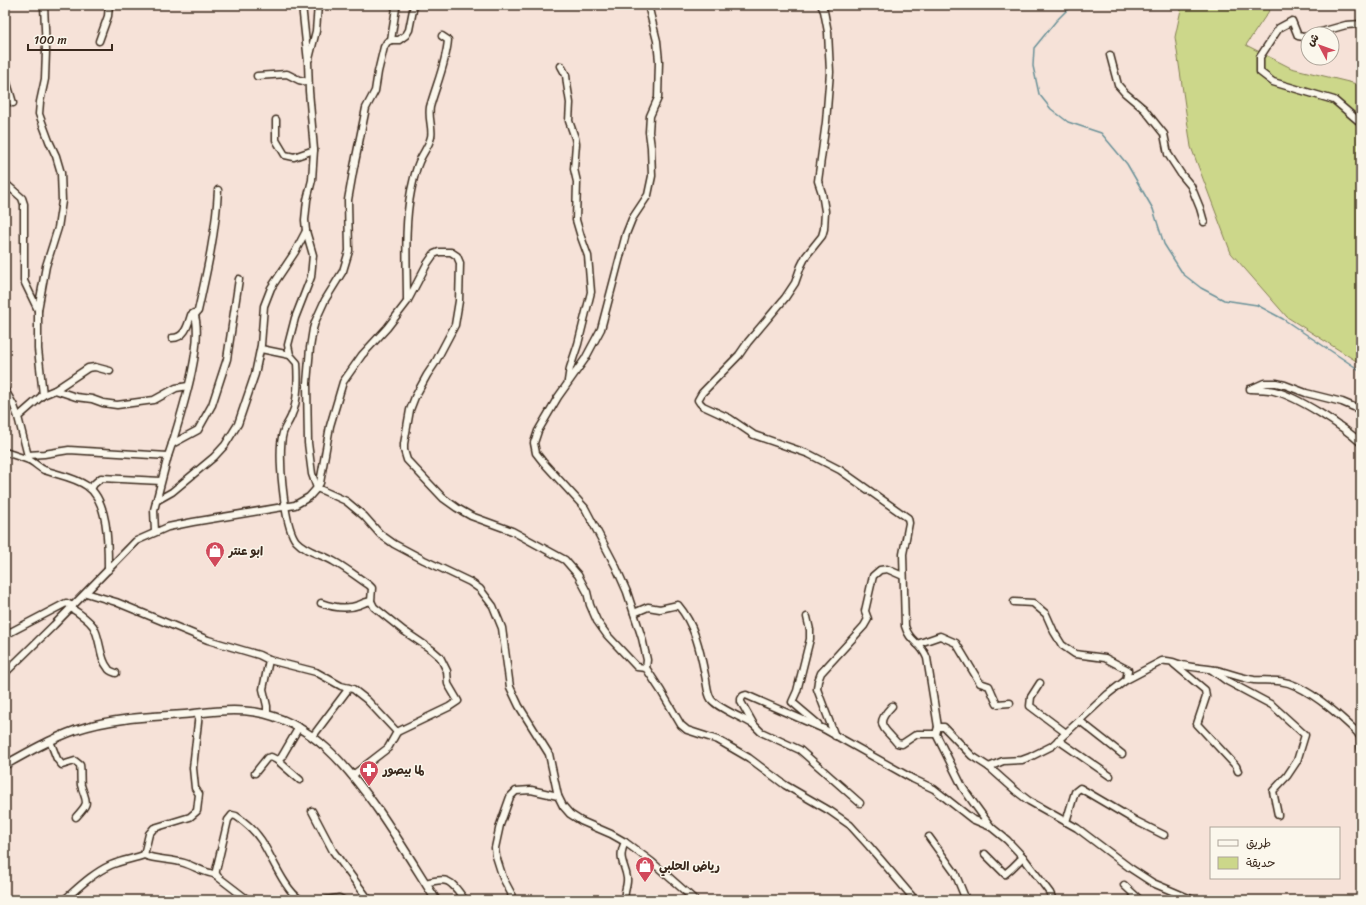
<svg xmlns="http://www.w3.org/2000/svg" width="1366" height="905" viewBox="0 0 1366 905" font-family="Sriracha,'Playpen Sans Arabic',sans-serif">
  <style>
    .green { fill: #ccd78a; stroke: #848054 }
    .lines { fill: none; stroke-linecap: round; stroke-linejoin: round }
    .stream { stroke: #6a9198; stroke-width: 1.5 }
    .minor-casing { stroke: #3b2a1e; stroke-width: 9 }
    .tertiary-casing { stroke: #3b2a1e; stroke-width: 10 }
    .minor { stroke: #fbf7ec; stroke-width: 6 }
    .tertiary { stroke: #fbf7ec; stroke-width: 7 }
    .labels { text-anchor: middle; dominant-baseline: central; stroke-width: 3; stroke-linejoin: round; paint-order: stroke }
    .poi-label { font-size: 12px; font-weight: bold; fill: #3b2a1e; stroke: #fbf7ec; text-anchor: start }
  </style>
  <rect width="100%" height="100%" fill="#f6e2d8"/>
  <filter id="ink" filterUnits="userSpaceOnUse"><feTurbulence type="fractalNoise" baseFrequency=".025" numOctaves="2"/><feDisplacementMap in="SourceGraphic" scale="8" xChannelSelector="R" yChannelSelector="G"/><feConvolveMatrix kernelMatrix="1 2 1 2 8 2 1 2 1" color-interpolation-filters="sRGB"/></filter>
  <g filter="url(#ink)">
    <path class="green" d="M1182,5h91l-27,40 45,23 70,17v279l-74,-47 -56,-64 -40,-106 -16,-110z"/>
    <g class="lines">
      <path class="stream" d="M1072,5l-16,16 -22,27 -1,18 6,28 12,15 17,13 33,11 26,31 26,45 11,35 19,30 18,14 23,12 33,5 26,14 78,52"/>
      <defs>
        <g id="minor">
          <path d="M302,5l6,57 1,29 5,59 -2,30 -5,20 -2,20 1,11 7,24 -2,22 -16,41 -7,27 2,10 7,8c1,14 1,39 -5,51 -2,7 -7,12 -9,19 -6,19 1,93 13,108 10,11 25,13 37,20 13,7 24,16 36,24l3,3 -1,13 3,6 30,24 28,19 8,7 7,14 1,13 10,17 -9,6 -52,25"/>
          <path d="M414,5l-5,25 -3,5 -7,5h-8l-4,2 -3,5 -6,25 -3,19 -9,17 -13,64 -5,28 1,51 -6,20 -18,29 -10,22 -2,7 -3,19 -3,35 1,60 4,31 5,14 29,13 18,15 16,18 14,10 30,16 46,22 10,7 13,17 9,22 8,59 9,19 30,48 9,42 5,10 7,8 11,7 30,13 14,8 27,20 43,38"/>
          <path d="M821,5l3,6 4,21 2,40 -4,50 -8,59 4,12 3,18 -1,18 -2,7 -16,20 -5,10 -6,17 -10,15 -37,44 -9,13 -37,38 -4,7 2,3 3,3 26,12 25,17 55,19 31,16 68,48 1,5 -6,31 2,72c5,17 16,16 22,32l11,69"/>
          <path d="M1314,34l32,-9 15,-1"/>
          <path d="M1308,36l-4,1 -6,-1 -6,-15 -13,7 -19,29v15l13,10 61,18 27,23"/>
          <path d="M391,40l5,-32 -3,-3"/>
          <path d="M99,41l9,-25 1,-11"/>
          <path d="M1110,55l8,30 7,8 19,16 20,25 4,20 13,20 10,12 9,22 4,14"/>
          <path d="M309,59l7,-28 2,-26"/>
          <path d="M5,65v8"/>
          <path d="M561,66l5,9 1,9 3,19 -1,18 6,17 1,6 -2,25 3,13 -1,38 5,17 7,19 3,36 -13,52 -8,24 -2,13"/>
          <path d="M5,76l8,27"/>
          <path d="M257,76l30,-2 12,6 9,2"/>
          <path d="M276,120v20l9,15 9,2 20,-7"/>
          <path d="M5,183l17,15 2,6v77l14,29"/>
          <path d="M407,300c0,-35 -3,-74 4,-109 2,-9 4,-20 8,-29 3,-8 10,-16 12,-25 2,-9 -3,-18 -1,-30 6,-22 16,-43 18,-67l-6,-4"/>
          <path d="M195,315l3,-4c9,-40 18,-80 20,-121"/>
          <path d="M261,349l29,6"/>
          <path d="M1253,388l11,-5h12l9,2 21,8 36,9 19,8"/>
          <path d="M1250,389c8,0 16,0 24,2 24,6 69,35 87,52"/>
          <path d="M5,390l9,16 4,11"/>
          <path d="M55,390l21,7 16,2 11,4 14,2 37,-5 22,-12 12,-2"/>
          <path d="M43,395l12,-5 33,-22 7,-1 15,4"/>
          <path d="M172,444l26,-14 14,-25 15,-46 12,-80"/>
          <path d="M5,452c8,3 16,5 24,8 5,2 9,7 15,10 14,5 30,7 43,16 22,15 21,60 21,84"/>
          <path d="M28,455l16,-1 25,-4 99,6"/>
          <path d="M29,460l-11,-43 25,-22 -5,-46v-39l8,-44 12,-38 4,-27 -1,-28 -5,-17 -7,-15 -10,-27 1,-12 5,-23 1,-28 -2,-46"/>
          <path d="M91,489l3,-5 7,-6 60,3"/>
          <path d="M156,501l16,-9 42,-35 11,-12 13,-21 17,-50 6,-29 3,-39 7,-18 24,-36 11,-21"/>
          <path d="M155,532l-1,-22 14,-54 4,-12c9,-30 33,-103 22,-131l-3,2c-3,10 -6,23 -19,23"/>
          <path d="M86,593l30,9 92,38 51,15 10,5 -6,29 4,17v8"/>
          <path d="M1014,602l19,1 13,11 8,18 8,13 13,9 30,4 23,12 -2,10"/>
          <path d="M321,603c11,4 25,7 38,2 4,-2 7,-3 12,-4"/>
          <path d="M71,608c8,5 16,10 22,18 8,12 6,32 15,42 1,3 5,4 8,5"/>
          <path d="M634,613l14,-6 12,2 18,-4c17,20 22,45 27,70 2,8 2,18 6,24 5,8 33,20 42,25"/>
          <path d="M807,617l3,13v9l-13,52 -5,11 26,22"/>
          <path d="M5,635l61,-32 7,3"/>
          <path d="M917,644l23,-8 16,7 24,40 9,3 8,18 13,-1"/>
          <path d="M269,660l47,12 25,14 12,3 14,11 30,32 -9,16 -35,27"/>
          <path d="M1174,664l31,26 1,7 -9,27 39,42 2,5"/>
          <path d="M646,668l1,-8 -5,-22 -15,-46 -11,-25 -31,-59 -42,-46 -7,-9 -2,-10 4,-12 20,-34 27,-38 16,-30 25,-95 6,-15 16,-24 4,-19 -1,-29 -2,-15 1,-16 8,-18 1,-37 -2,-20 -9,-36"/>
          <path d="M1212,670l15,11 45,24 33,30 -8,26 -10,15 -14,15 5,24"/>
          <path d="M5,673l49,-48 82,-84 32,-14 25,-5 102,-17 14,-8 8,-9 3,-5 10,-57 13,-44 19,-27 25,-27 20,-26 20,-38 7,-10 5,-2h12l6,4 3,7 -1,38 -4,24 -20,38 -8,12 -12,22 -5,13 -6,34v6l3,10 36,38 14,10 14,8 41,15 53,29 13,15 9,17 3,13 7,16 10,14 30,32 9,1 15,23 20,34 6,5 31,10 31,18 36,27 45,26 20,14 19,21 46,54"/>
          <path d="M1040,683l-9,14 -1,9 36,27"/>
          <path d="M892,706c-18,19 -9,20 5,37l5,1 15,-10h19"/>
          <path d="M1080,721l42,33"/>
          <path d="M1357,732l3,5 1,12"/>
          <path d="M313,736l36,-48"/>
          <path d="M835,736l-18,-47 1,-8 3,-8 43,-47 4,-7 -3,-8 8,-35 7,-6 7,-1 16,7"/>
          <path d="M1058,740l52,36"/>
          <path d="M50,741l7,18 5,6 13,-4 5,4c1,6 0,13 1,20 5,18 10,16 -5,32"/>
          <path d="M277,760l23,20"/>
          <path d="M989,767l14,-6 19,-1 8,-3 22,-11 56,-52 18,-14 36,-19c7,-1 13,2 20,4 11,3 23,3 34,5 13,3 25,8 38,10 15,1 28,-1 42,6 23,11 43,29 61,46l4,1"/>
          <path d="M255,773l12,-15 4,-1 6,3 4,-2 18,-31"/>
          <path d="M860,803l-60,-53 -39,-18 -7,-7 -13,-23v-3l2,-3 3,-1 78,34 89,50 21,10 38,30 19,8"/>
          <path d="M312,811l21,40 36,49"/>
          <path d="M1066,822l9,-30 5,-4 56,33 28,14"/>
          <path d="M929,837l26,36 11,27"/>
          <path d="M625,842c-8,18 0,21 2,36 1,8 -4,14 -2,22"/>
          <path d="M985,854l20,20 7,-6 11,-11"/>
          <path d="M144,855l5,-21 5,-6 36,-11 7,-6 2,-17 -4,-6 -2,-20 6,-55"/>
          <path d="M215,875l13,-55 4,-5 4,1c9,6 19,15 25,24 10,15 24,51 40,60"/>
          <path d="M426,883c24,-7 25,-1 39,17"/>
          <path d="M1124,885l16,15"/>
          <path d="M64,900c15,-13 29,-27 47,-35 11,-5 22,-6 33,-10 13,5 26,4 40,8 10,3 22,11 32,11l2,3 30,23"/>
          <path d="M326,900l13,-2 4,2"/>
          <path d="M512,900l-1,-7 -8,-15 -7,-22 -1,-8 5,-23 10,-28 6,-6 15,-1 27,6"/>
          <path d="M1053,900l-3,-7 -27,-36 -16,-17 -16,-13 -16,-22 -12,-17 -27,-54 2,-7h6l28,29 17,11 27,24 13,10 48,27 53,40 23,15 40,17"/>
        </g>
        <path id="tertiary" d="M5,765c23,-13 46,-26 71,-35 32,-11 67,-13 101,-15 26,-2 52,-7 78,-3 57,9 93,55 124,99 20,29 38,59 57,89"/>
      </defs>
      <use href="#minor" class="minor-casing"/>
      <use href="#tertiary" class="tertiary-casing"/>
      <use href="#minor" class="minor"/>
      <use href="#tertiary" class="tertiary"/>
    </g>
  </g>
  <defs>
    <symbol id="shop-pin" viewBox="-11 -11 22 30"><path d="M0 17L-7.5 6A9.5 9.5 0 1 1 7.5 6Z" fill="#d1495b" stroke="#fbf7ec"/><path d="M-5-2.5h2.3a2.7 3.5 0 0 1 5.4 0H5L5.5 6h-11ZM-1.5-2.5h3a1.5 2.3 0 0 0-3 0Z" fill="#fff"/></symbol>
    <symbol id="pharmacy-pin" viewBox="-11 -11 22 30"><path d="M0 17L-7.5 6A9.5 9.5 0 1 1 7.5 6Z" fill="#d1495b" stroke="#fbf7ec"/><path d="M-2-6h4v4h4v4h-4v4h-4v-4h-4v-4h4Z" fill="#fff"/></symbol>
  </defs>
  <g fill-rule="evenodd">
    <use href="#shop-pin" x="204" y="540" width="22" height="30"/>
    <use href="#pharmacy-pin" x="358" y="759" width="22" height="30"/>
    <use href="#shop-pin" x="634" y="855" width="22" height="30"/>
  </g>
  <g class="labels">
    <g class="poi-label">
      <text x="229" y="551">ابو عنتر</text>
      <text x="383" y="770">لما بيصور</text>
      <text x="659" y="866">رياض الحلبي</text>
    </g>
  </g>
  <rect width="1366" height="905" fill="none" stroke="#fbf7ec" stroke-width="20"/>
  <rect x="10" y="10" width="1346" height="885" fill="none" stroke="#3b2a1e" stroke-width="1.5" filter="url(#ink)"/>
  <rect x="1210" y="827" width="130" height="52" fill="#fbf7ec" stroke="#aea59a"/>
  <rect x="1218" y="840" width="20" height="6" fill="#fbf7ec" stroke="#aea59a"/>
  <text x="1246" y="847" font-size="12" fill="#3b2a1e">طريق</text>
  <rect x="1218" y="857" width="20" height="12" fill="#ccd78a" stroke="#aea59a"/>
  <text x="1246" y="867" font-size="12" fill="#3b2a1e">حديقة</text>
  <g transform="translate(1320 46) rotate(311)"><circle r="19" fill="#fbf7ec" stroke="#aea59a"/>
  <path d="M0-3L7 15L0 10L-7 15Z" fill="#d1495b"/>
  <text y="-6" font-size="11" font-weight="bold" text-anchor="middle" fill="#3b2a1e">ش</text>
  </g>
  <path d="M28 44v6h84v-6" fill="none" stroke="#3b2a1e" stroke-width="2"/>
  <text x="34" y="44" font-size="12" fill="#3b2a1e" stroke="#fbf7ec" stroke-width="3" paint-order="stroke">100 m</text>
</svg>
